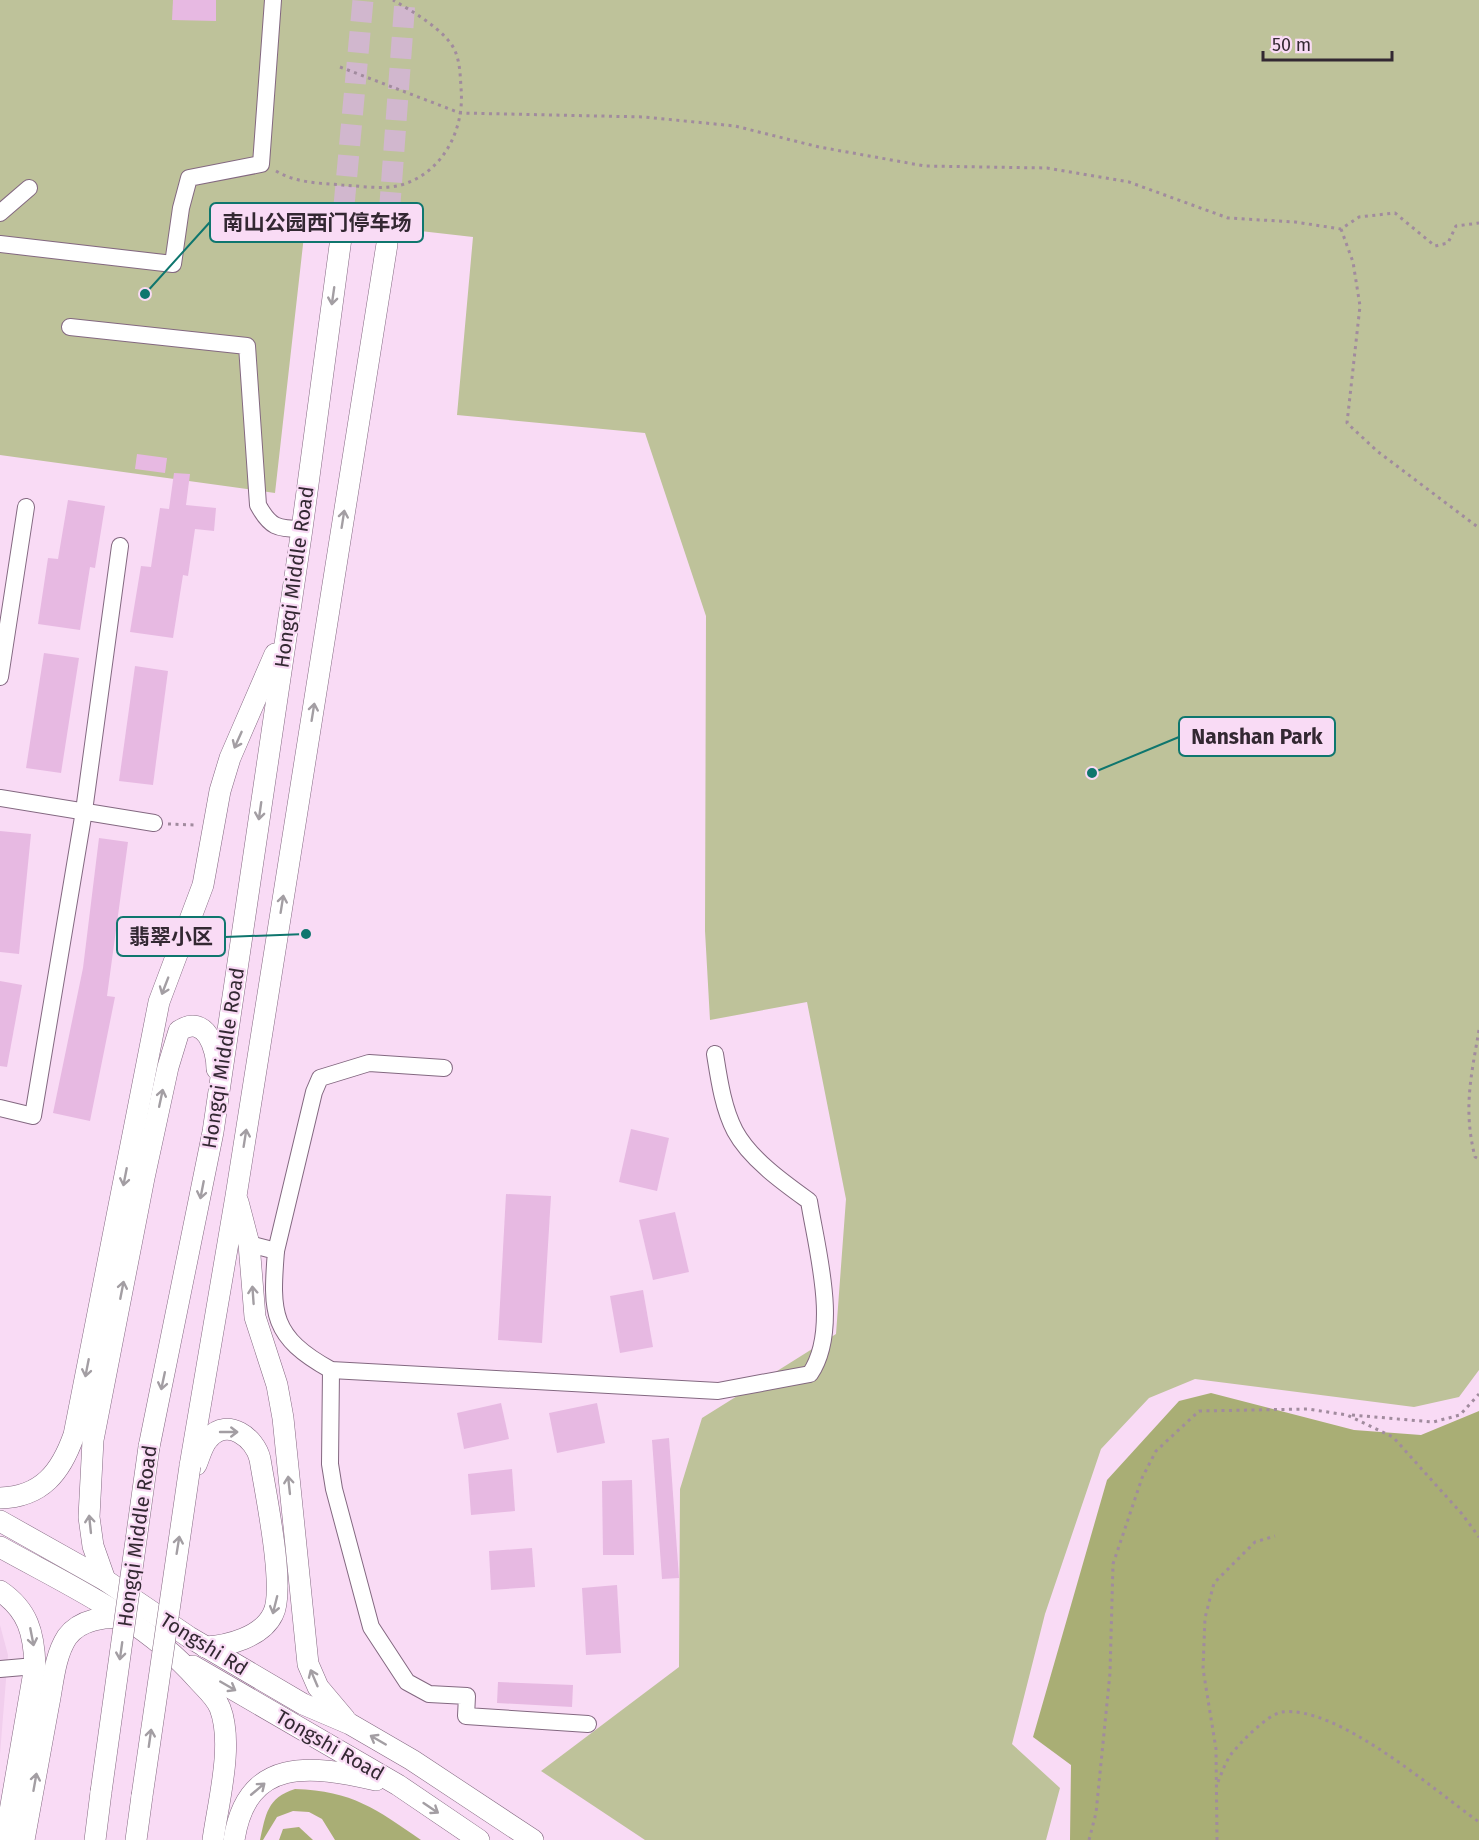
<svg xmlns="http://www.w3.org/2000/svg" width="1479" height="1840" viewBox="0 0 1479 1840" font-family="'Fira Sans','Noto Sans SC',sans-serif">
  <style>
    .built { fill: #f1ceed }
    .green { fill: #bec29a }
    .forest { fill: #a9ae75 }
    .building { fill: #e7b9e2 }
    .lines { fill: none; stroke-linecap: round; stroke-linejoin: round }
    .major-tunnel { stroke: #d1b7ce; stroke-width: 21; stroke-dasharray: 21 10; stroke-linecap: butt }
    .minor-casing { stroke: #836880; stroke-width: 18 }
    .major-casing { stroke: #836880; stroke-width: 22 }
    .path { stroke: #a18b9e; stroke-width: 3; stroke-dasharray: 3 4.5; stroke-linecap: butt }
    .minor { stroke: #fff; stroke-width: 16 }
    .major { stroke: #fff; stroke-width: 21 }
    .major-bridge-casing { stroke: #836880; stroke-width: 22; stroke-linecap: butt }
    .major-bridge { stroke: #fff; stroke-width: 21 }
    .oneway { stroke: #a39ea3 }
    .labels { text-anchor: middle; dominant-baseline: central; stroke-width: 4.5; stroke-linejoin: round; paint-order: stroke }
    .street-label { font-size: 20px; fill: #332832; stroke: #f9dbf5 }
    .leader { fill: none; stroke: #0f766e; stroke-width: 2 }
    .callout-dot { fill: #0f766e; stroke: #f9dbf5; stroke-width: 2 }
    .callout { fill: #f9dbf5; stroke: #0f766e; stroke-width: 2 }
    .callout-label { font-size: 21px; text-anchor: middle; font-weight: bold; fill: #332832 }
  </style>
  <rect width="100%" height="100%" fill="#f9dbf5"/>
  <path class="built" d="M0,1625l8,30 -8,99z"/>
  <path class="green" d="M0,0h1479v1370l-20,27 -45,10 -219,-28 -46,19 -48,51 -56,165 -33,130 48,44 -14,52h-401l-104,-69 138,-104 1,-178 22,-71 134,-84 10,-135 -39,-197 -97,18 -5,-89 1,-315 -61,-183 -188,-18 16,-178 -167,-19 -31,275 -275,-38z"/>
  <g class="forest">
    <path d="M1211,1393l143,37 67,5 58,-24v429h-409l1,-75 -38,-28 74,-257 72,-79z"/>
    <path d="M295,1789c58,2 81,20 126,51h-86l-13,-21 -13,-7 -16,-1 -16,6 -14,23h-3c6,-26 7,-42 35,-51z"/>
    <path d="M299,1827l14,13h-34l4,-11z"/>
  </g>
  <g class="building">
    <path d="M173,0h43v21l-44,-1z"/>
    <path d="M137,454l30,4 -2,15 -30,-4z"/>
    <path d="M174,473l16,1 -4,31 30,3 -2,23 -19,-2 -7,47 -5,-1 -10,63 -43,-6 11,-66 10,1 9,-59 9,1z"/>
    <path d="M68,500l37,6 -10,62 -5,-1 -10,63 -42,-6 10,-66 10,1z"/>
    <path d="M44,653l35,5 -18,115 -35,-5z"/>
    <path d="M135,666l33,5 -15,114 -34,-4z"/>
    <path d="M0,831l31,3 -12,120 -19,-2z"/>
    <path d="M99,838l29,4 -21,154 8,1 -25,124 -37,-8 30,-145z"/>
    <path d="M0,981l22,4 -15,82 -7,-1z"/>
    <path d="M631,1129l38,9 -12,53 -38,-9z"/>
    <path d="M506,1194l45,2 -9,147 -44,-3z"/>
    <path d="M675,1212l14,60 -36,8 -14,-60z"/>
    <path d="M643,1290l10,57 -33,6 -10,-57z"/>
    <path d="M501,1403l8,36 -45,10 -7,-36z"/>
    <path d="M597,1403l8,40 -48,10 -8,-40z"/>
    <path d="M669,1438l10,140 -17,1 -10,-139z"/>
    <path d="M512,1469l3,42 -44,4 -3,-41z"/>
    <path d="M632,1480l2,75h-31l-1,-74z"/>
    <path d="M532,1548l3,39 -44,3 -2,-39z"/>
    <path d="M617,1585l4,68 -35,2 -4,-67z"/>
    <path d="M498,1682l75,3 -1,22 -75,-4z"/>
  </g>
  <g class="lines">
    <g class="major-tunnel">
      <path d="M341,238l22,-238"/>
      <path d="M387,244l18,-244"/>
    </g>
    <defs>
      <g id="minor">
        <path d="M0,213l29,-25"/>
        <path d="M0,244l173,20 8,-56 8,-30 72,-14 12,-164"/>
        <path d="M70,327l177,19 11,159c12,22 19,24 44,24"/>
        <path d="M0,677l26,-170"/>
        <path d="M0,798l154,25"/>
        <path d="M0,1108l33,8 51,-305 36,-265"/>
        <path d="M249,1244l27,7c-5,62 -5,86 55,119l387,21 92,-17c30,-44 7,-123 -1,-173 -25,-18 -59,-42 -74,-70 -12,-23 -16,-52 -20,-77"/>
        <path d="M276,1251l38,-159 6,-14 49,-15 75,5"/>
        <path d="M331,1370l-1,94 4,25 37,138 36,55 22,12 38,2 -1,20 122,8"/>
        <path d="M0,1669l35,-3"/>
      </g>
      <g id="major">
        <path d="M238,1202l11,42 6,73 22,68 6,33 25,246 10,23 27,32"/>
        <path d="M149,1447l64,-315 89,-603 39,-291"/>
        <path d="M196,1465c4,-9 6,-20 13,-27 19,-21 46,0 51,21 5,32 26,130 13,155 -11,23 -45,32 -68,33"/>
        <path d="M190,1466l46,-270 151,-952"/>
        <path d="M0,1498c42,-1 61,-26 74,-63l85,-433 44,-117 17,-94 10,-33 45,-104"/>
        <path d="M0,1521l105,59 84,57 114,67 47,20 62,36 121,80"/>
        <path d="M0,1547c70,39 144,72 197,132 8,9 19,18 23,29 14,36 -2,95 -7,132"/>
        <path d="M105,1580l-12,-34 -4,-29 4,-77 51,-262 24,-111 11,-36c27,-18 38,18 38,38"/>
        <path d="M0,1591c28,19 34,42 35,75l-30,174"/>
        <path d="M193,1666l205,119 81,55"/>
        <path d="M24,1840c8,-44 16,-88 24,-132 5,-23 6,-51 19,-71 13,-18 39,-21 59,-19"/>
        <path d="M95,1840l6,-48"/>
        <path d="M136,1840l6,-44"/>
        <path d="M234,1840c13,-84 77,-75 142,-60"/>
      </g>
    </defs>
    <use href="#minor" class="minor-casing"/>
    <use href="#major" class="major-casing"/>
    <g class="path">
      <path d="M340,67l120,46 185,4 90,9 84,21 106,19 122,2 82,14 99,36 67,4 46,7 18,-12 36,-4 40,33 13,-3 8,-17 23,-3"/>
      <path d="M276,171c20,12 43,12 66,14 19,1 41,5 59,0 42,-12 64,-56 60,-97 -1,-16 -1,-35 -13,-48 -14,-16 -36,-29 -55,-40"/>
      <path d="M1341,229l12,33 7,44 -13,117 30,28 102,77"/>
      <path d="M168,824l27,1"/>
      <path d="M1479,1030c-8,47 -16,79 -4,127l4,2"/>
      <path d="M1352,1415l81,7 27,-7 19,-21"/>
      <path d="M1218,1782c4,-10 8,-21 14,-29 9,-11 36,-39 50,-41 55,-7 152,78 197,110"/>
      <path d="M1089,1840l7,-27 14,-140 3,-109 29,-86 14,-27 43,-40 109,-2 39,6 46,22 69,77 17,23"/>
      <path d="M1217,1840l-1,-91 -13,-80 2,-51 9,-35 41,-41 20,-6"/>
    </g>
    <use href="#minor" class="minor"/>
    <use href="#major" class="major"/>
    <defs>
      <g id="major-bridge">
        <path d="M101,1792l48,-345"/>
        <path d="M142,1796l48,-330"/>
      </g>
    </defs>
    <use href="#major-bridge" class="major-bridge-casing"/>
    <use href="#major-bridge" class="major-bridge"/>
  </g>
  <defs><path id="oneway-shaft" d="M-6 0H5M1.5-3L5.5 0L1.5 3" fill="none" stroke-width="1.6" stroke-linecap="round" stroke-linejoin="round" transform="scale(1.5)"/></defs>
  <g class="oneway">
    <use href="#oneway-shaft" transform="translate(333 296) rotate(98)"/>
    <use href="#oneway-shaft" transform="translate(343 519) rotate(-81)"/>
    <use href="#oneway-shaft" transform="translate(313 712) rotate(-81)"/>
    <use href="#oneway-shaft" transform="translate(238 740) rotate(114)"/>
    <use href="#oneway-shaft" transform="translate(260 811) rotate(98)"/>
    <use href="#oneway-shaft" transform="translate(282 904) rotate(-81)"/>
    <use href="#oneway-shaft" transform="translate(165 986) rotate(111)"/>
    <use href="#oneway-shaft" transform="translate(161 1098) rotate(-78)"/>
    <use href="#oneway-shaft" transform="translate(245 1138) rotate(-81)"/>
    <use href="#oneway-shaft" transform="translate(125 1177) rotate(101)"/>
    <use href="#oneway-shaft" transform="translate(202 1190) rotate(101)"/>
    <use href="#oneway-shaft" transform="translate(122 1290) rotate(-79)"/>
    <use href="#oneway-shaft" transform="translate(253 1295) rotate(-94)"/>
    <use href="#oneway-shaft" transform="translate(87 1368) rotate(101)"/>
    <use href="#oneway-shaft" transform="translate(163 1381) rotate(102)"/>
    <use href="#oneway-shaft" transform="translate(229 1432)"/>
    <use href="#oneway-shaft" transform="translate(289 1485) rotate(-96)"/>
    <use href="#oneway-shaft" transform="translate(90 1524) rotate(-96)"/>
    <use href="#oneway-shaft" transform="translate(178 1545) rotate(-81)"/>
    <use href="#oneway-shaft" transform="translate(275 1605) rotate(104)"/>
    <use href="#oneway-shaft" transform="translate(32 1637) rotate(79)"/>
    <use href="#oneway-shaft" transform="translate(121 1651) rotate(98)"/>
    <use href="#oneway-shaft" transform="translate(314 1678) rotate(-113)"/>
    <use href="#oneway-shaft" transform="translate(228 1686) rotate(30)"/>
    <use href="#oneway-shaft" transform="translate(150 1738) rotate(-82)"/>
    <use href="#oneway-shaft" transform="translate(378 1740) rotate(-150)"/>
    <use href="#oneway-shaft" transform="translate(35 1782) rotate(-80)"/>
    <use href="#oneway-shaft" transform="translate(258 1789) rotate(-40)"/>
    <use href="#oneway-shaft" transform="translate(431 1808) rotate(34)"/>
  </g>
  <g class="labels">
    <g class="street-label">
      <text transform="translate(294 577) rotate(-82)">Hongqi Middle Road</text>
      <text transform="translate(223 1058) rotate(-81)">Hongqi Middle Road</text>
      <text transform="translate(137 1536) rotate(-82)">Hongqi Middle Road</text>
      <text transform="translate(204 1644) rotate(32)">Tongshi Rd</text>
      <text transform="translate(330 1745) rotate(30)">Tongshi Road</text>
    </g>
  </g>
  <path class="leader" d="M145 294L210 222M1092 773L1179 737M306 934L225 937"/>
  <g class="callout-dot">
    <circle cx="145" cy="294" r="6"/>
    <circle cx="1092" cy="773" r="6"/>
    <circle cx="306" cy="934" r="6"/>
  </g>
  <g class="callout">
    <rect x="210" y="203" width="213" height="39" rx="6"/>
    <rect x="1179" y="717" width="156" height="39" rx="6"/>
    <rect x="117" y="917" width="108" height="39" rx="6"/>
  </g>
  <g class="callout-label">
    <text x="317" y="230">南山公园西门停车场</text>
    <text x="1257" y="744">Nanshan Park</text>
    <text x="171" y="944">翡翠小区</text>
  </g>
  <path d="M1263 51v9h129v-9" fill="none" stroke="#332832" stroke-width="3"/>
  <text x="1272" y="51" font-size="18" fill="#332832" stroke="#f9dbf5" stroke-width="4.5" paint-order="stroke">50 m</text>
</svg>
